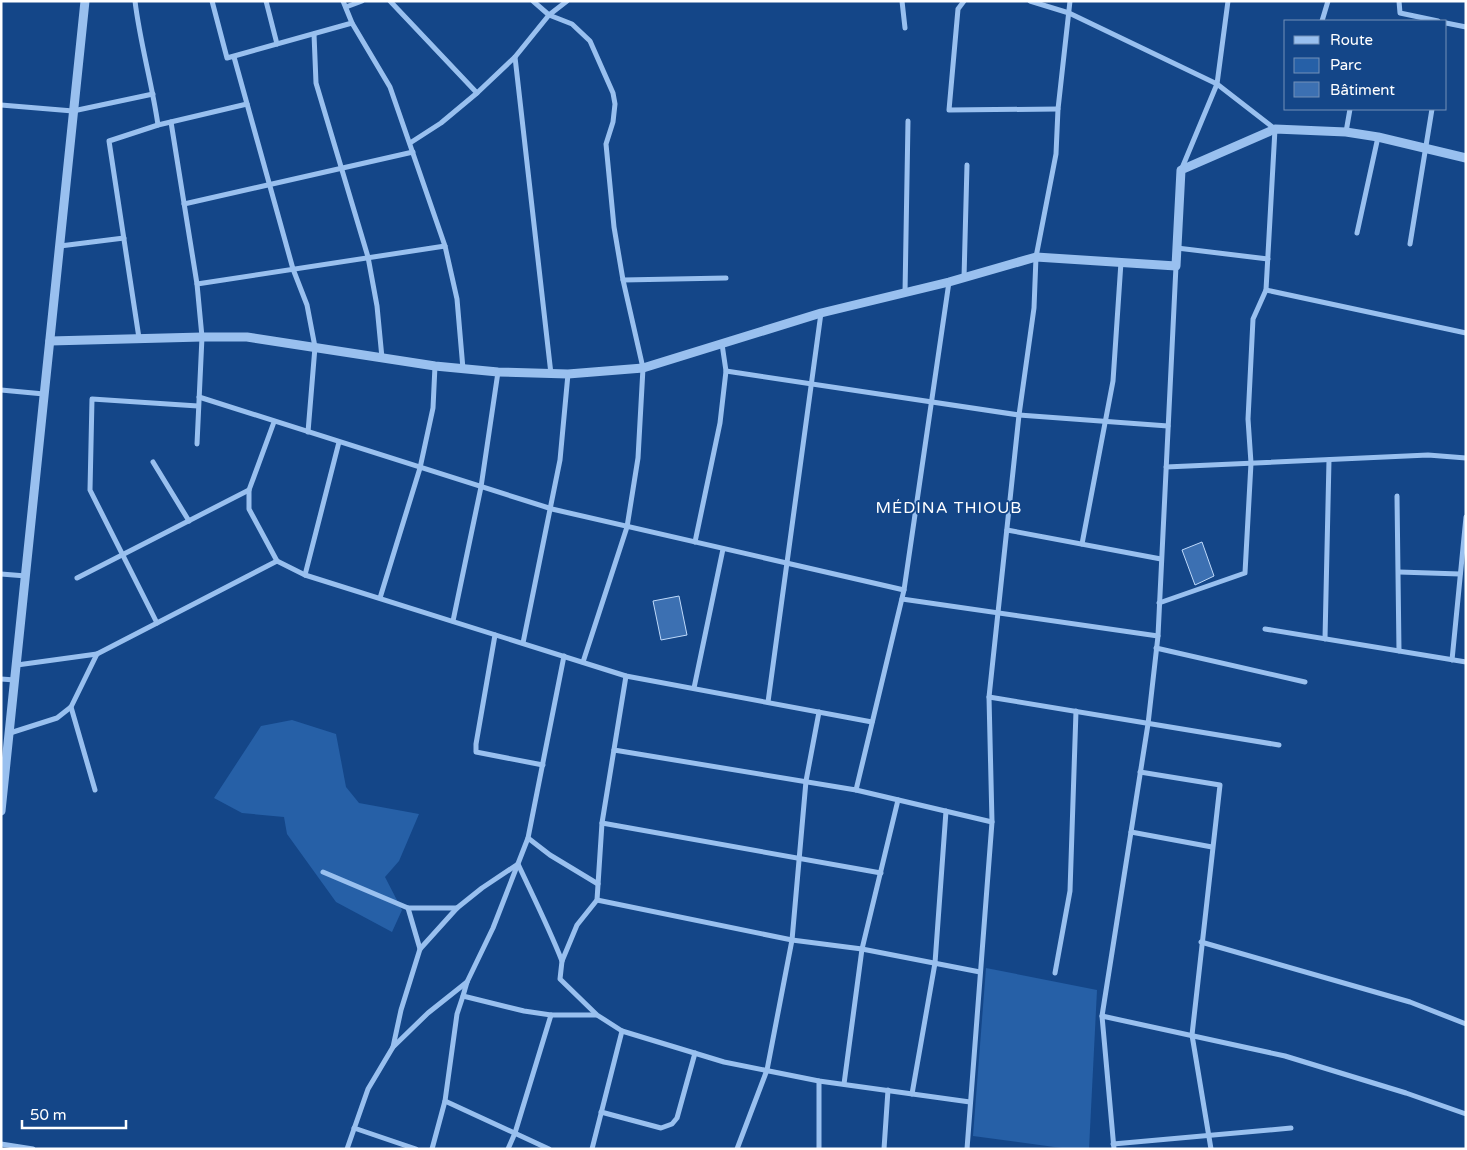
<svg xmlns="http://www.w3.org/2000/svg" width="1467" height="1150" viewBox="0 0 1467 1150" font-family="'Varela Round',sans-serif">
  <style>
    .green { fill: #2660a7 }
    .building { fill: #3c70b2; stroke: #bfdafb }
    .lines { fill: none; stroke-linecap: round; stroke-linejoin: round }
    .minor { stroke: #99c0ef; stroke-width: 5 }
    .tertiary { stroke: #99c0ef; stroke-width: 9 }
    .labels { text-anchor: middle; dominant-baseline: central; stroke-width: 4; stroke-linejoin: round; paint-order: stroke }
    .quarter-label { font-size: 16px; letter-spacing: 1px; fill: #fff; stroke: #144688 }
  </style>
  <rect width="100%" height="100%" fill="#144688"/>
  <g class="green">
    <path d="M292,720l44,14 10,53 13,16 60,11 -20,47 -14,16 17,33 -10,22 -56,-30 -49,-68 -3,-17 -42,-4 -28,-15 47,-72z"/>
    <path d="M986,968l111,22 -8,159h-20l-96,-13z"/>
  </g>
  <g class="building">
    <path d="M1202,542l12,34 -19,9 -13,-35z"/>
    <path d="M679,596l8,39 -26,5 -8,-39z"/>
  </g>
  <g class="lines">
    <g class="minor">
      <path d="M135,1c5,42 17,82 23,124"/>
      <path d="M212,1l15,57 125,-35"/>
      <path d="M266,1l11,43"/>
      <path d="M343,1l9,22 38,64 55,159 12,53 6,70"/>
      <path d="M390,1l87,92"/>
      <path d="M533,1l16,14 23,9 18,17 23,52 2,11 -2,18 -7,22 8,83 9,53 20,88 -5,90 -11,69 -44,135"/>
      <path d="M902,1l3,27"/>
      <path d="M964,1l-6,8 -9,101 109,-1"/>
      <path d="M1030,1l39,12 148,71 58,45 -9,161 -13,29 -5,100 3,44 -6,110 -86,30"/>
      <path d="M1399,1l1,12 38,8"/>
      <path d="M346,7l16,-6"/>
      <path d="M1322,21l6,-20"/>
      <path d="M1446,23l20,4"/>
      <path d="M314,34l2,49 52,174 9,49 5,52"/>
      <path d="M234,57l59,212 14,36 8,42 -7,85"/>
      <path d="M515,57l36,317"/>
      <path d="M1,105l72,6 80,-17"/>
      <path d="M171,122l26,162 5,53 -5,107"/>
      <path d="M1346,132l4,-23"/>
      <path d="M410,143l31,-20 36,-30 38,-36 34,-42 18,-14"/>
      <path d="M1182,168l35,-84 11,-83"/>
      <path d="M184,204l229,-52"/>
      <path d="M1357,233l21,-96"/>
      <path d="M1410,244l22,-135"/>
      <path d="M60,246l64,-8"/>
      <path d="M1177,248l91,11"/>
      <path d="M964,278l3,-113"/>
      <path d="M623,280l103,-2"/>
      <path d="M197,284l248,-38"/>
      <path d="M1266,290l200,43"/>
      <path d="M905,293l3,-172"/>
      <path d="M139,338l-30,-197 49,-16 89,-21"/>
      <path d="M726,371l293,44 149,11"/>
      <path d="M1,390l43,4"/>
      <path d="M199,397l353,112 352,81"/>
      <path d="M274,422l-25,68v19l28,52 28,14 321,101 246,46"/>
      <path d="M153,462l36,59"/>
      <path d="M1166,467l262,-12 38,3"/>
      <path d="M1397,496l2,155"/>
      <path d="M1007,530l154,29"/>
      <path d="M695,542l25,-119 6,-52 -4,-27"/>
      <path d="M1082,544l31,-163 8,-119"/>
      <path d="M1399,572l61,2"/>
      <path d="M1,574l25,2"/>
      <path d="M305,575l34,-133"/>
      <path d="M77,578l172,-88"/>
      <path d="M380,598l40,-130 13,-60 2,-42"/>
      <path d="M902,599l256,37"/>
      <path d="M453,621l28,-134 17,-115"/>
      <path d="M157,623l-67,-133 2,-91 106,7"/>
      <path d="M1265,629l201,33"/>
      <path d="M495,635l-19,109v8l67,13"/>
      <path d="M1325,639l4,-179"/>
      <path d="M523,643l37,-183 8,-86"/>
      <path d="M1156,648l149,34"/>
      <path d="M1452,660l14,-143"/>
      <path d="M17,665l80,-11"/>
      <path d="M626,676l-24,147 -5,77 -20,25 -15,36 -2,18 37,36 25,16 102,31 95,19 151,21"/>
      <path d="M1,679l14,1"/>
      <path d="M694,688l29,-139"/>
      <path d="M989,697l290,48"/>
      <path d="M768,702l53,-389"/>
      <path d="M71,707l24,83"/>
      <path d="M10,733l47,-15 14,-11 26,-53 180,-93"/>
      <path d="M614,750l242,40 136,32"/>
      <path d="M1140,772l80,13 -28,250 19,114"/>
      <path d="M856,790l48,-200 45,-308"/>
      <path d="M602,823l279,50"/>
      <path d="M1131,832l81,15"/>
      <path d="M528,838l22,17 48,29"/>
      <path d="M323,872l85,36 12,41"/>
      <path d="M597,900l195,40 70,9 118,23"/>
      <path d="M408,908h49"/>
      <path d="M1201,942l209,60 56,22"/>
      <path d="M1055,973l15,-82 6,-180"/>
      <path d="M463,996l61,15 27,4h45"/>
      <path d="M1102,1016l183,40 121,37 60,21"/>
      <path d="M393,1047l8,-37 19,-61 37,-41 25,-20 36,-24c15,32 31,64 44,97"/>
      <path d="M844,1084l18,-135 36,-149"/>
      <path d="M912,1094l23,-131 11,-152"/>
      <path d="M445,1101l104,48"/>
      <path d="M601,1112l60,16 11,-4 5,-6 18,-65"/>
      <path d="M354,1128l62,21"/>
      <path d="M1,1144l32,5"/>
      <path d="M1113,1144l178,-16"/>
      <path d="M347,1149l21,-60 25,-42 35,-34 39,-31"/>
      <path d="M432,1149l13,-48 12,-87 6,-18 4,-14 26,-54 35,-90 36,-182"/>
      <path d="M508,1149l7,-16 36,-118"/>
      <path d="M592,1149l30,-118"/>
      <path d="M737,1149l30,-79 25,-130 14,-159 13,-69"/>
      <path d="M819,1149v-68"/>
      <path d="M884,1149l4,-59"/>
      <path d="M967,1149l25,-327 -3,-125 30,-282 15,-107 2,-51 20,-103 2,-45 12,-108"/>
      <path d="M1114,1149l-12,-133 46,-292 10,-88 18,-370"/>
    </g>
    <g class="tertiary">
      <path d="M50,341l152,-4h45l188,29 63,6 70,2 75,-6 178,-55 128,-31 87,-25 140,9 5,-96 94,-41 71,3 32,5 88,21"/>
      <path d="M1,811l84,-810"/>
    </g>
  </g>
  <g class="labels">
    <g class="quarter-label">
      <text x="949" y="508">MÉDINA THIOUB</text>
    </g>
  </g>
  <rect width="1467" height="1150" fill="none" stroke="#ffffff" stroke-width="5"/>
  <rect x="1284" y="20" width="162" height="90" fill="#144688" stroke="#7290b8"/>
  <rect x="1294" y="36" width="25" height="8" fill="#99c0ef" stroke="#7290b8"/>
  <text x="1330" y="45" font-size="15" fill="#ffffff">Route</text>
  <rect x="1294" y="58" width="25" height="15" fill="#2660a7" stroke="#7290b8"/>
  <text x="1330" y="70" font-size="15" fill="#ffffff">Parc</text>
  <rect x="1294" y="82" width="25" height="15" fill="#3c70b2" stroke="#7290b8"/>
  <text x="1330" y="95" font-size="15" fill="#ffffff">Bâtiment</text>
  <path d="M22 1120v8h104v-8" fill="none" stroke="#ffffff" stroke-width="2.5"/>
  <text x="30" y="1120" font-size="15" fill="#ffffff" stroke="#144688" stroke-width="4" paint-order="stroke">50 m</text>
</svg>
